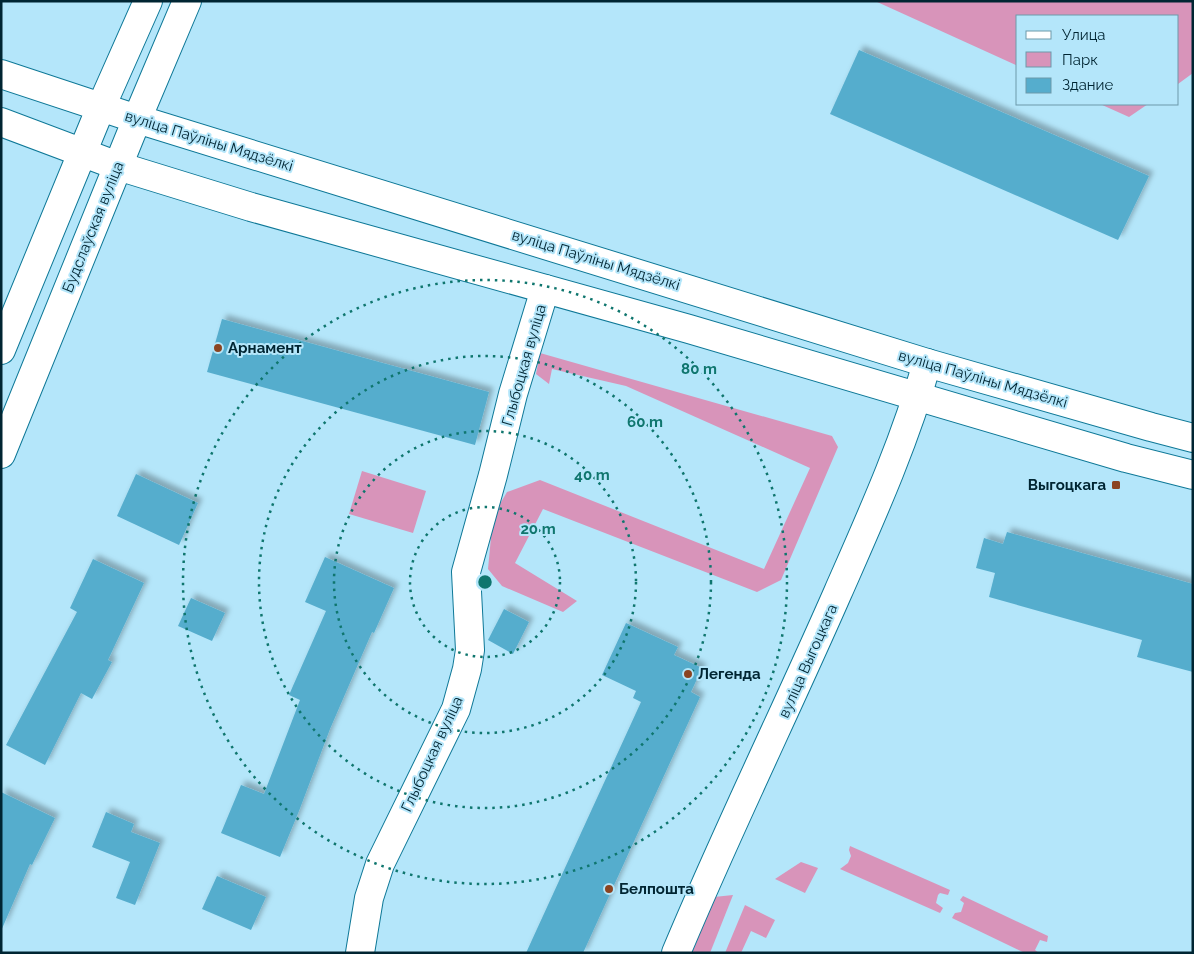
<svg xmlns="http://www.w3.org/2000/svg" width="1194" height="954" viewBox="0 0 1194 954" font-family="Raleway,sans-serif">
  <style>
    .green { fill: #d894ba }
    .building { fill: #55adcd; filter: url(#shadow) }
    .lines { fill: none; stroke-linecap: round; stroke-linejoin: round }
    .minor-casing { stroke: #0e7897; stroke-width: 30 }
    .tertiary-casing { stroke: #0e7897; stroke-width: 30 }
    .secondary-casing { stroke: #0e7897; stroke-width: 30 }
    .minor { stroke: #fff; stroke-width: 28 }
    .tertiary { stroke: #fff; stroke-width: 28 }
    .secondary { stroke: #fff; stroke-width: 28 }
    .ring { fill: none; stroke: #0f766e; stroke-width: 2.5; stroke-dasharray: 2.5 5 }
    .poi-dot { fill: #8b4421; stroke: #b4e6fa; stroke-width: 2 }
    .labels { text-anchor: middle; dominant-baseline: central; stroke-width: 4; stroke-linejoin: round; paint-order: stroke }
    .street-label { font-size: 15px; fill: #002532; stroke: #b4e6fa }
    .poi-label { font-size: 15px; font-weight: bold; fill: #002532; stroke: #b4e6fa; text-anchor: start }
    .centre { fill: #0f766e; stroke: #b4e6fa; stroke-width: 2.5 }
    .ring-label { font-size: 15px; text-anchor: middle; font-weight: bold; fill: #0f766e; stroke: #b4e6fa; stroke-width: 4; stroke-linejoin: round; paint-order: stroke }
  </style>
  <defs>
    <filter id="shadow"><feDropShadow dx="4.5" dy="-4.5" stdDeviation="2.5" flood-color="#0004"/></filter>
  </defs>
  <rect width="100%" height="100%" fill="#b4e6fa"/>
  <g class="green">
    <path d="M875,1h318v72l-15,11v-68h-160v50z"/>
    <path d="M1100,104h48l-19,13z"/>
    <path d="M540,353l292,83 6,11 -57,133 -24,12 -214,-83 -28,54 62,38 -14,11 -61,-26 -14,-17 5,-53 14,-24 33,-12 224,89 46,-101 -184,-82 -74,-17 -3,15 -13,-10z"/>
    <path d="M362,471l64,20 -13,42 -64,-19z"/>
    <path d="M850,846l100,44 -2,5 -8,-2 -2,2 -2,8 7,5 -3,5 -100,-44 8,-6 3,-7 -2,-6z"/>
    <path d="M801,862l17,6 -13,25 -30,-14z"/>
    <path d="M733,895l-23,58h-18l22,-56z"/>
    <path d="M963,896l85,40 -1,6 -7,-2 -5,10 4,3h-14l-73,-35 3,-5 6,-1 3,-9 -4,-3z"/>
    <path d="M745,905l30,15 -9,18 -15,-7 -10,22h-16z"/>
  </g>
  <g class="building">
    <path d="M859,50l290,126 -31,64 -288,-126z"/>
    <path d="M222,319l267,73 -14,53 -268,-73z"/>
    <path d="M136,474l62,29 -19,42 -62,-29z"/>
    <path d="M1007,532l186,52v88l-56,-15 5,-17 -153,-43 6,-24 -19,-5 8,-30 19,6z"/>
    <path d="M325,557l69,31 -20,45 -2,-1 -42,97 -31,82 -19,46 -59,-24 20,-48 23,9 36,-94 -11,-5 37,-84 -21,-9z"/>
    <path d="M93,559l51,24 -36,77 4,2 -20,37 -11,-6 -36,72 -39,-20 71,-133 -7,-4z"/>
    <path d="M191,598l34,15 -13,28 -34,-15z"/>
    <path d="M504,609l25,13 -16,32 -25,-14z"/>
    <path d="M626,623l52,24 -4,8 28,13 -11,24 9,5 -117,256h-57l115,-251 -8,-4 3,-7 -34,-16z"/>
    <path d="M1,792l54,26 -23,47 -2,-1 -29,67z"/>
    <path d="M106,812l28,12 -3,8 29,11 -25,62 -19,-7 14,-36 -38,-15z"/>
    <path d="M217,876l49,21 -15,33 -49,-21z"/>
  </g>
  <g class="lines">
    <defs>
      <g id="minor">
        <path d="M360,953l9,-55 11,-34 76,-155 11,-40 3,-19 -4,-78 27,-97 20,-81 32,-105"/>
        <path d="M676,953c51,-122 109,-240 162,-361 33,-75 67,-150 89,-229"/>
      </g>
      <g id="tertiary">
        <path d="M1,74l136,45 790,244 224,64 42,11"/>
        <path d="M1,122l117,44 133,41 438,122 437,129 67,17"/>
      </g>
      <g id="secondary">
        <path d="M1,350l100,-243 47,-106"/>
        <path d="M1,454l136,-335 50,-118"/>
      </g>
    </defs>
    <use href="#minor" class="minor-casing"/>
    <use href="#tertiary" class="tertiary-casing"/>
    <use href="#secondary" class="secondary-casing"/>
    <use href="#minor" class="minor"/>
    <use href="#tertiary" class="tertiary"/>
    <use href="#secondary" class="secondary"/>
  </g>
  <g class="ring">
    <circle cx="485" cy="582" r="75"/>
    <circle cx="485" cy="582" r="151"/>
    <circle cx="485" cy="582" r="226"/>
    <circle cx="485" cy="582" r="302"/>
  </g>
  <g class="poi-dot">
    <circle cx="218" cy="348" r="5"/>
    <rect x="1111" y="480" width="10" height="10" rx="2.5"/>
    <circle cx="688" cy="674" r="5"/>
    <circle cx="609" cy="889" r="5"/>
  </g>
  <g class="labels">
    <g class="street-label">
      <text transform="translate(209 141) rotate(17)">вуліца Паўліны Мядзёлкі</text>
      <text transform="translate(93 227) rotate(-68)">Будслаўская вуліца</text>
      <text transform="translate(596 260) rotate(17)">вуліца Паўліны Мядзёлкі</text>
      <text transform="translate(524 365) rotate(-74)">Глыбоцкая вуліца</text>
      <text transform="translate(983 379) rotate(16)">вуліца Паўліны Мядзёлкі</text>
      <text transform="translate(808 661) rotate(-66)">вуліца Выгоцкага</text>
      <text transform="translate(432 754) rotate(-65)">Глыбоцкая вуліца</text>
    </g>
    <g class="poi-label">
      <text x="228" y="348">Арнамент</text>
      <text x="1106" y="485" text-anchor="end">Выгоцкага</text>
      <text x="698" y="674">Легенда</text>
      <text x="619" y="889">Белпошта</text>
    </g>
  </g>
  <circle cx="485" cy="582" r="8" class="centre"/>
  <g class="ring-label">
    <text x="699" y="374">80 m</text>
    <text x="645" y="427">60 m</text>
    <text x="592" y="480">40 m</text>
    <text x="538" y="534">20 m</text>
  </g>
  <rect width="1194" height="954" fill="none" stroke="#002532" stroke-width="5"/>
  <rect x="1016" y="15" width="162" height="90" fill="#b4e6fa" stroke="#6c99aa"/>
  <rect x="1026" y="31" width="25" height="8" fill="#ffffff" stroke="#6c99aa"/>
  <text x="1062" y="40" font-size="15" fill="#002532">Улица</text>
  <rect x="1026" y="52" width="25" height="15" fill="#d894ba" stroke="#6c99aa"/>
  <text x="1062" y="65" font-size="15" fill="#002532">Парк</text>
  <rect x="1026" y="78" width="25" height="15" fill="#55adcd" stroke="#6c99aa"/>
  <text x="1062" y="90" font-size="15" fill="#002532">Здание</text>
</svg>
